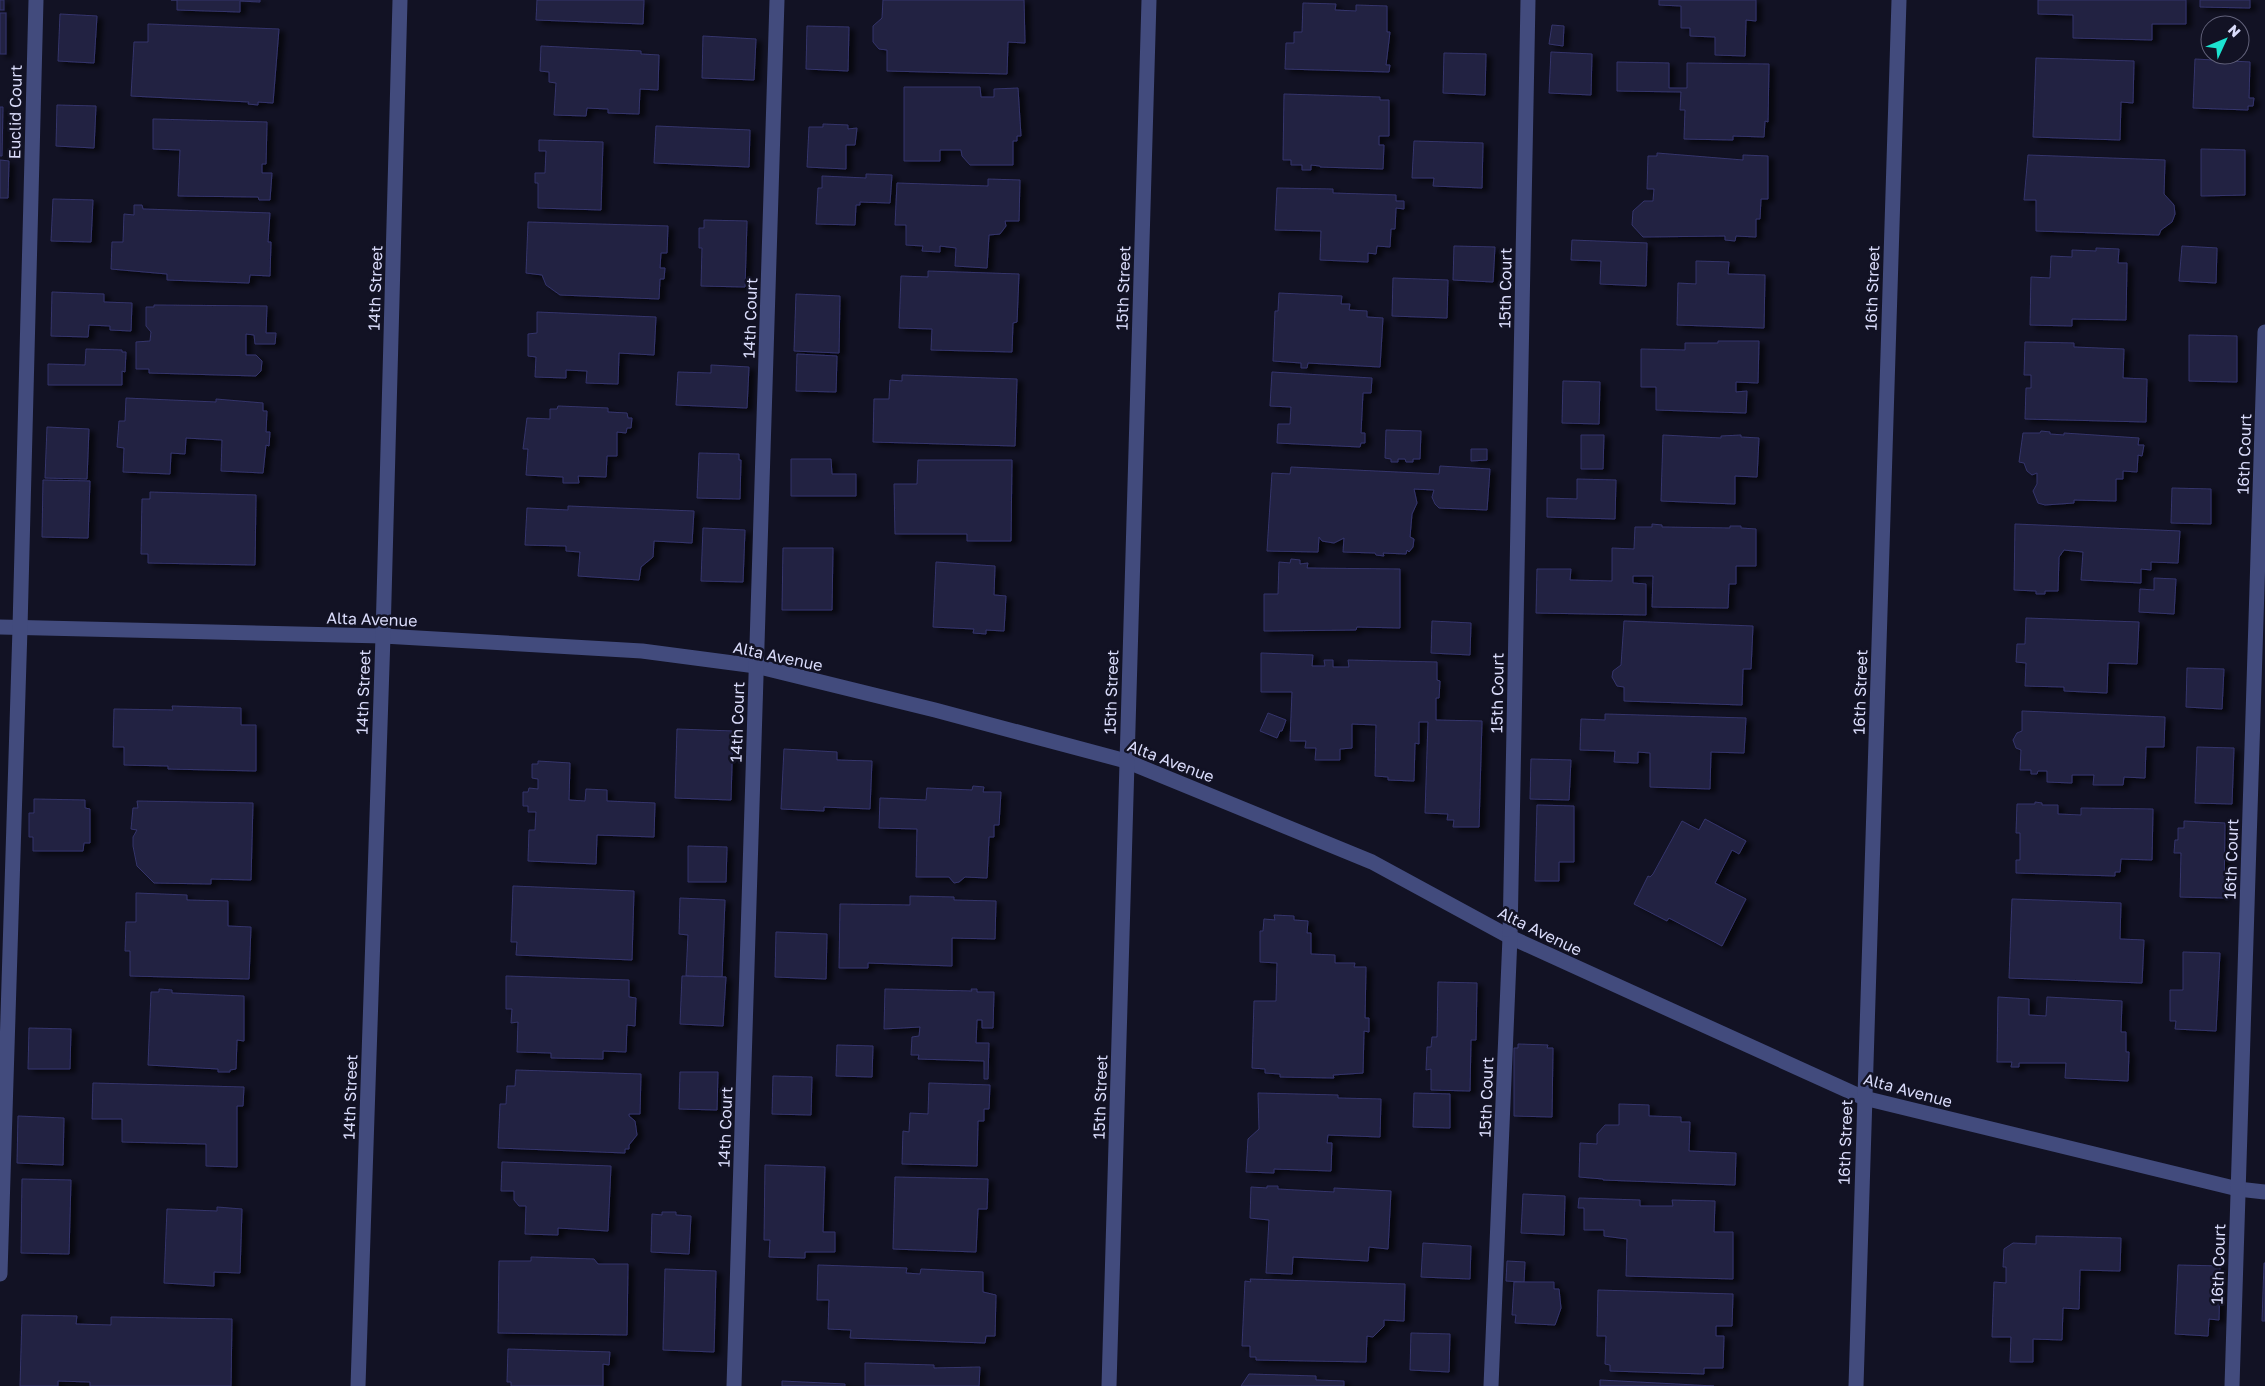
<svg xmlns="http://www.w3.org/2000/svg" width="2265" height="1386" viewBox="0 0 2265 1386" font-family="'Golos Text',sans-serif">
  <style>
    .building { fill: #202042; stroke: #35356b; filter: url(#shadow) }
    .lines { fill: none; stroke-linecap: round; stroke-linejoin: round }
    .minor { stroke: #424b7d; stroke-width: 15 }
    .labels { text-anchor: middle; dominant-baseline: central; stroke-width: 5; stroke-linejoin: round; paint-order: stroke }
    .street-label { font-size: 16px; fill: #d9dbfa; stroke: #121224 }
  </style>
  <defs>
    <filter id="shadow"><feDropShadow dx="5.5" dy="3" stdDeviation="2.5" flood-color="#0009"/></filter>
  </defs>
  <rect width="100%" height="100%" fill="#121224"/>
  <g class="building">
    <rect x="0" y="0" width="4" height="10"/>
    <path d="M171,0h89v2l-20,-1v11l-63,-2v-10z"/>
    <path d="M537,0h107l-1,24 -107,-4z"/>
    <path d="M883,0h141l1,43 -17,-1 -1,32 -120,-3v-21l-8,-1 -6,-7v-16l9,-8z"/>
    <path d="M1659,0h97v21l-10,-1 -1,36 -30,-1v-18l-25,-1v-8h-9v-22l-22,-1z"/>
    <path d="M2038,0h148v24h-34v16l-79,-2v-23l-35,-1z"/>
    <path d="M2200,0h50v8l-50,-1z"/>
    <path d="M1303,3l33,1 -1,6 21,1v-6l31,1v26h3l-4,33h4l-1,7 -104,-3 1,-26h8v-11h8z"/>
    <rect x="0" y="13" width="6" height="41"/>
    <path d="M60,14l37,2 -3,47 -36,-2z"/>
    <path d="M148,24l131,5 -6,74 -15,-1v3l-10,-1 1,-2 -118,-6 3,-54h14z"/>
    <path d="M1552,25l12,1 -1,20 -14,-2z"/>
    <path d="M807,26l42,1 -1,44 -42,-2z"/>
    <path d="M703,36l53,3 -2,41 -52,-2z"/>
    <path d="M541,46l100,5v3l18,1 -1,35 -18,-1 -1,25 -31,-1v-4l-21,-1 -1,8 -32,-1 2,-32 -7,-1v-10l-9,-1z"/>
    <path d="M1551,52l41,2 -1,41 -42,-2z"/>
    <path d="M1444,53l42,1 -1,41 -42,-2z"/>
    <path d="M2036,58l98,3 -1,42 -12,-1 -1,38 -87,-3z"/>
    <path d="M2195,59l55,3 -1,36h5l-1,8h-5v4l-55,-2z"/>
    <path d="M1617,62l52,1v25h18v-25l82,1 -1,58 -3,-1 -1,16 -31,-1v4l-49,-1 1,-29h-5l1,-18 -64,-1z"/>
    <path d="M904,87h76l1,10h13v-8l24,-1 3,48h-4v5h-4v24h-43l-8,-9 -1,-6h-21v11h-36z"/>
    <path d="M1284,94l96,3v3h9v36h-10v9h5l-1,24 -63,-2v-1l-9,-1v5h-9v-5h-11v-5h-8z"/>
    <path d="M57,105l39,1 -2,42 -38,-2z"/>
    <path d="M0,107h3l-1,49h-2z"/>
    <path d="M153,119l114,3 -1,42h-4v9h10l-2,27h-11l-1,-3 -80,-1 2,-46 -27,-1z"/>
    <path d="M823,124l25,1v4l9,-1 -2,17h-9v24l-39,-2 2,-40h14z"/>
    <path d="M656,126l94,4 -1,37 -95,-4z"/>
    <path d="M539,140l64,2 -2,68 -63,-2v-25h-3v-10h10l1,-22h-7z"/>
    <path d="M1414,141l69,2 -1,45 -49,-2 1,-8h-22z"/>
    <path d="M2201,149l44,1v45l-44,1z"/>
    <path d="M1657,153l86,7v-5l25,1v43h-7l-1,20h-4v18l-20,-1 -1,5 -10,-1v-4l-82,1 -11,-12 1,-14 11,-10h9l1,-12h-7l1,-33h9z"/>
    <path d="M2028,155l137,5 -1,34 10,11 1,9 -3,8 -11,8 -2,5 -123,-4v-31h-12z"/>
    <path d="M0,160l9,1 -1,37h-8z"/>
    <path d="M866,174l26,1 -2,28 -30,-1v3h-4l-1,20 -39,-1 2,-36h4v-12l44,2z"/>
    <path d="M988,179l32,1 -1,41h-14l1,5 -6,8 -11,1 -2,33 -32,-2 1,-18 -16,-2v6l-18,-1 1,-5 -17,-1v-20h-11l2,-42 91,3z"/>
    <path d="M1277,188l56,1v4l63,2v6h8v8l-8,-1 -1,21h-4l-1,18 -13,-1 -1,8 -8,-1v9l-48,-2 1,-29 -46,-1z"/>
    <path d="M53,199l40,1 -2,42 -40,-1z"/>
    <path d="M134,205h8l1,4 127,4 -2,29h3l-1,34 -20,-1 -1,8 -82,-3v-6l-56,-5 1,-27h11l1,-28 10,1z"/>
    <path d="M704,220l43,1 -2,66 -44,-1 1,-38h-3v-20h5z"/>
    <path d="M528,222l140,4 -1,27h-6l-1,15h5l-1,11h-4l-1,20 -99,-4 -14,-10 -4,-10 -16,-2z"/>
    <path d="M1572,240l75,3 -1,43 -46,-2 1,-23 -30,-1z"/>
    <path d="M1454,246l41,1 -2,35 -40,-2z"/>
    <path d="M2182,246l35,2 -1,35 -37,-2z"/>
    <path d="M2096,248l23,1 -1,14h9l-1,57 -54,-1v7l-42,-1 1,-48 19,1 1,-22 21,1v-7l24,1z"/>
    <path d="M1696,261l33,1 -1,12 37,1 -1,53 -87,-3 1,-42 18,1z"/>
    <path d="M928,271l91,3 -2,48 -4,1 -1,29 -81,-2 1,-21 -33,-1 2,-52 27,1z"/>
    <path d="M1393,278l55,2 -1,38 -55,-2z"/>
    <path d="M52,292l52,2v8l28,1 -1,28 -21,-1v-4l-21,-1 -1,12 -37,-1z"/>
    <path d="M1279,293l63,3 -1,8h9l-1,6 18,1v6l16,1 -3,49 -72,-4 -1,5h-6v-5l-28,-2 2,-50h3z"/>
    <path d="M796,294l44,2 -1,57 -45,-2z"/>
    <path d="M154,305l113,1 -1,27h10l-1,11h-20l-1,-9 -8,-1v21h10l6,6 -1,10 -5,5 -107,-3v-4h-13v-27l14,-1 1,-9 -5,-6v-19h8z"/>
    <path d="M537,312l119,5 -2,38 -35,-2 -1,31 -32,-1 1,-12 -21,-1v8l-31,-1 1,-20 -8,-1v-22l9,-1z"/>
    <path d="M2189,335l48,1v46l-48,-1z"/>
    <path d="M1718,341h41l-1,42 -22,-1v10l11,-1 -1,22 -90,-3v-23h-15v-38l44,1v-7h33z"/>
    <path d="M2025,342l49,1v4l50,2 -1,29 24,1 -1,43 -121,-3 1,-31h5v-13h-7z"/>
    <path d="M86,349l36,1v2h4l-1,20 -3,-1v14h-74v-21l37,1z"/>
    <path d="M797,354l40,2 -1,36 -40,-1z"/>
    <path d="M711,365l38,2 -2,41 -71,-3 2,-33 33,1z"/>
    <path d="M1272,372l100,6 -1,15h-8l-2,40h4v10h-4l-1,4 -83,-4 1,-19h12l1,-17 -21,-1z"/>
    <path d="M902,375l115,4 -2,67 -142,-4 1,-43h15l1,-19 12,1z"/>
    <path d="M1563,381l37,1 -1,42 -37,-1z"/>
    <path d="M126,398l90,4v-3l47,4v8h4l-1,21h4l-1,14 -3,-1 -3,28 -42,-2 1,-31 -36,-2 -1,16 -14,-1 -1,21 -47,-2 1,-24 -7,-1 2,-26h6z"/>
    <path d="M558,406l50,2v4l19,1 1,5h4l-1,10h-4l-1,5 -9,-1v24h-10l-1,21 -28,-1 1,7h-16v-6l-37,-2 2,-26h-5l4,-31 23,1v-10h7z"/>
    <path d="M47,427l42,2 -2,50 -42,-1z"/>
    <path d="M1386,430l35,1 -1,28h-7v3h-7l-1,-3h-7v3h-7v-3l-6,-1z"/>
    <path d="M2041,431l9,1v2l14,1v-2l75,5 -1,7h6l-2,11 -4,-1 -1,17 -14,-1v8h-7v22l-42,-1v3l-29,2 -7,-2 -5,-12 4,-7v-11l-5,2 -5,-4 -3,-8 -5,-1 4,-29h17z"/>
    <path d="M1581,435h23l-1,34h-22z"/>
    <path d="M1663,435l58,3v-2l20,-1v2l18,1 -2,39 -22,-1v28l-74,-3z"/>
    <path d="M1471,449h16v11l-16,1z"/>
    <path d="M699,453l40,1v6h2l-1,39 -43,-1z"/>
    <path d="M791,459h40l1,15h24v22h-65z"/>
    <path d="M918,460h94l-1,81h-44v-7h-72l-1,-50h23z"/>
    <path d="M1440,466l50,3 -3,41 -48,-2 -4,-4 -3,-7 2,-7 -20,-1 3,14 -5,11 -2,23 4,2 -1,8 -4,5 -2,-2 -1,4 -23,-1 1,3 -8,-1 -1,-2 -32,-1 1,-14 -10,5 -12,-2 -3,-4 -1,15 -51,-1 5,-78 18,1 1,-7 148,7z"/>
    <path d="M1577,479l39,1 -1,39 -68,-2v-19l30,1z"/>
    <path d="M43,480l47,1 -2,57 -46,-1z"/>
    <path d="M2172,488l39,1v35l-40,-1z"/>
    <path d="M150,492l106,3 -1,70 -107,-2v-9h-7l1,-55h8z"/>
    <path d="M568,506l126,5 -2,32 -38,-2 -1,16 -12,10 -2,13 -61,-4 2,-24 -14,-1v-5l-41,-1 2,-37 41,2z"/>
    <path d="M1652,524l10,1v2l68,1v-2h11v2l15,1v37h-20v18h-7l-1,24 -76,-1 1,-31h-20v7l13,1v31l-110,-2 1,-44h34l-1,11 42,1v-33l22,1 1,-22h17z"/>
    <path d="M2015,524l165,7 -2,32 -27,-1v8l-10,-1v14l-60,-3 2,-28 -19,-2 -5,7 -1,34h-13v3h-9v-3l-22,-1z"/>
    <path d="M703,528l42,2 -2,52 -42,-1z"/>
    <path d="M783,548h50l-1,62h-50z"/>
    <path d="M1291,559l9,1v4l8,-1 -1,5 93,1v59l-43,-1 -1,3 -92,1v-37h14l1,-32 11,1z"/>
    <path d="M936,562l59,4 -1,29 12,1 -2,35 -18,-1v4l-13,-1 1,-4 -41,-2z"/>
    <path d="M2154,578l22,1 -2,35 -35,-2 1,-23 14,1z"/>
    <path d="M2026,618l113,4 -2,42 -29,-1 -1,30 -43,-2v-4l-39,-1 1,-23 -10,-1 1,-18h8z"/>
    <path d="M1432,621l39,2 -1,32 -39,-2z"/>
    <path d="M1624,621l129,5 -2,43h-8l-1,36 -118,-4v-14l-7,-1 -5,-9 1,-6 8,-6z"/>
    <path d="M1261,653l52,2 -1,11h13l-1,-6h9v7h16l-1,-7 89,2v18l3,1 -1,17h-3v22l46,1 -3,106h-26l1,-7h-7l1,-6 -23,-1 3,-91h-9v22l-4,-1 -1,38 -26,-1v-3l-13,-1 1,-51 -24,-1v24l-12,1v11h-25l1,-12h-11l1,-7h-16l2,-49h-31z"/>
    <path d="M2187,668l37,1 -2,40 -36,-2z"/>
    <path d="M172,706l69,2v17h15v46l-88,-2v-3l-44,-1v-18h-11l1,-38 59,1z"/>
    <path d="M2022,711l143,6 -1,30h-18l-1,31 -21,-1 -1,8h-30l1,-10h-22v8l-25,-1v-11h-9l-1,3h-6v-4h-11l1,-20 -5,-2 -3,-8 4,-7 5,-2z"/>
    <path d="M1268,713l18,7 -4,11h-2l-3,7 -17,-7z"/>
    <path d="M1605,714l141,4 -2,35 -33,-1 -1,37 -60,-2v-34l-12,-1v11l-24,-1 1,-11 -35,-1 1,-31 24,1z"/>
    <path d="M677,729l56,2 -2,69 -56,-2z"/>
    <path d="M2197,747l37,1 -2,56 -37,-1z"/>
    <path d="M784,749l53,3v8l35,1 -2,48 -46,-2v4l-43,-2z"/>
    <path d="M1531,759l40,1 -2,40 -39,-1z"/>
    <path d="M538,761l32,2 -1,37 16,1 1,-12 21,1v11l48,2 -1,34 -57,-2 -1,29 -68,-3 1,-31h6l1,-18h-8v-6h-5v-14h5l1,-4 9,1v-10l-6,-1v-14h6z"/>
    <path d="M973,786l11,1 -1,5h18l-2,33h-5v12h-5l-2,41 -22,-1 -6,5 -5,1 -5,-6h-33l1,-48 -38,-1 1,-30 46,2 1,-12 45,2z"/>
    <path d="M34,799l51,1v8l5,1v34h-6l-1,8h-50v-14h-4v-24h5z"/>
    <path d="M137,801l116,2 -2,77 -40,-1v5l-57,-1 -17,-17 -4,-20v-9l4,-7 -6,-1 2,-21h5z"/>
    <path d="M2035,802l7,1v2h16v9l23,1v-7l72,1 -1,51 -31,-1 -1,13h-5v4l-99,-3v-13h4v-27h-4l1,-29h18z"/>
    <path d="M1537,805l37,1v56h-15v19h-24z"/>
    <path d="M1705,819l41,22 -7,13 -7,-4 -17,33 31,16 -24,47 -53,-28 -2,3 -33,-17 14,-28 2,1 3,-3 29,-53 17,9z"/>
    <path d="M2184,821l41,2 -1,75 -44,-1 1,-44h-7l1,-13h3v-12h6z"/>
    <path d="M688,846l39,1 -1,35h-38z"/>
    <path d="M513,886l121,5 -2,69 -116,-5 1,-13h-6z"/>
    <path d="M136,893l51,2v5l41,1v25l23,1 -2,52 -119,-3v-25h-5l1,-29h10z"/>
    <path d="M910,896l44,1v3l42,1 -1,38 -43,-1v28l-84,-3v5h-29l1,-64 70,1z"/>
    <path d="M680,898l45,2 -3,77 -36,-1 2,-41 -9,-1z"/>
    <path d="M2012,899l109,4 -1,36 24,1 -2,43 -133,-5z"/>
    <path d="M1274,915l20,1v4l14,1 -1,12h4v21l24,1v8h20l-1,4h12l-1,51h4v14l-5,-1 -1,42 -30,2 1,3 -54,-1v-3l-15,-1v-4l-13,-1 2,-67h22l1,-38 -17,-1v-31h3l1,-12 11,1z"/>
    <path d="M776,932l51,2 -1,45 -51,-2z"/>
    <path d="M2183,952l37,1 -4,78 -41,-2 1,-8h-6v-31h13z"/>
    <path d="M506,976l123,4v17l7,1 -1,28 -8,-1 -1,27 -23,-1v8l-52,-1v-5l-34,-1 1,-30 -7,1 1,-14h-6z"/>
    <path d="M682,976l44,1 -3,49 -43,-2z"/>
    <path d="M1438,982l39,1 -1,57h-5l-1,51 -39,-1v-21l-5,1 1,-23h4l1,-10h5z"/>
    <path d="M159,989l13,1v3l72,3v45l-7,-1 -1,29 -6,1v2h-12v-3l-70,-4 3,-73h8z"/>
    <path d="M885,989l87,2 -1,-2h6v3h17l-1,36h-11v-8h-5l-1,23h13l-1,36h-4v-18l-66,-2 1,-4h-8l1,-18 7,-1 1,-9 -36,2z"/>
    <path d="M1998,997l31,2v16l17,1 1,-19 75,4 -1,31h5v20h3l-1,29 -63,-3 1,-15h-47v4h-8l1,-5h-15z"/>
    <path d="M29,1028l42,1 -1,40h-42z"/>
    <path d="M1518,1044l30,1 -1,3h6l-1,69 -38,-1v-68h4z"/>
    <path d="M837,1045l36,1 -1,31 -36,-1z"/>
    <path d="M516,1070l125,4 -1,40h-11v2l6,5 2,14 -8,10v4h-4v4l-127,-5 2,-44h6l1,-18h8z"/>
    <path d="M680,1072h38l-1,38 -38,-1z"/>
    <path d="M773,1076l39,1 -1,38 -39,-1z"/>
    <path d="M93,1083l151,4 -1,19h-6v61l-31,-1v-22l-84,-2v-23h-30z"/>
    <path d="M929,1083l61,2 -1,24h-5v12h-6l-1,45 -75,-2 1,-33 6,1 1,-19 18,1z"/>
    <path d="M1258,1093l80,2v3l43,1 -1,38 -52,-2 -1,8h5l-1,28 -57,-2v4l-28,-1 2,-33 11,-10z"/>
    <path d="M1414,1093l36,1v34l-37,-1z"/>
    <path d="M1619,1104l30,1v11l32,1v5h9l-1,29 47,2 -1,32 -132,-5v-1l-24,-2 1,-34 17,1v-10l8,-9h14z"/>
    <path d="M18,1116l46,2 -1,47 -46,-2z"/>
    <path d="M502,1162l109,4 -3,65 -50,-3v7l-33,-1 1,-28h-7l-5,-6v-9h-13z"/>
    <path d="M765,1165l60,2 -2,65h12v20h-30v6l-36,-1 1,-17h-6z"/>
    <path d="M895,1177l93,2 -1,30h-9l-2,43 -83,-3z"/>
    <path d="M22,1179l49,1 -2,74 -48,-1z"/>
    <path d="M1267,1186h11v3l56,3v-4l57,3 -3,58 -19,-2 -1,14 -75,-4 -1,17 -26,-1 3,-53 -19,-2 1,-31 16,1z"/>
    <path d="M1523,1194l42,2 -1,39 -43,-2z"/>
    <path d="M1579,1198l61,2v6h33l-1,-6 43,1 -1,31h19v47l-107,-3 1,-37 -23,-3v-6h-20v-22h-6z"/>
    <path d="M217,1207l25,2 -2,64 -26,-1v14l-50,-3 3,-74 50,2z"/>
    <path d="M662,1212h14v3l15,1 -2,38 -38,-2 1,-38 10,1z"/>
    <path d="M2036,1236l85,2 -1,33 -40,-1 -1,39 -16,-1 -1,32 -29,-1v23h-23l1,-25h-19l2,-55 12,1v-16h-3l1,-18 9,-6 23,1z"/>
    <path d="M1423,1243l48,3 -1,33 -49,-2z"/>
    <path d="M531,1257l63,2 4,5h30l-1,71 -129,-2 1,-72h32z"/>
    <path d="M1507,1261l18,1 -1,20 -18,-1z"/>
    <path d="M2264,1263h1v58h-3z"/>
    <path d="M818,1265l89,3 -1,5 14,1 1,-5 62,3v20l13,3 -1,41h-9l-1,7 -135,-5 1,-8 -23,-1 1,-29h-12z"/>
    <path d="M2178,1265l42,1 -1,54 -10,-1 -1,17 -33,-2z"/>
    <path d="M665,1269l51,2 -2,81 -51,-2z"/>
    <path d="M1250,1279l155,5 -1,37 -20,-1v6l-11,11 -6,-1 -1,26 -110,-2v-3h-6v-11h-8l3,-65 6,1z"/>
    <path d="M1514,1282h40v7h5l2,19 -6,17 -40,-2 1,-8h-4z"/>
    <path d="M1598,1290l135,4 -1,32h-16v10h8l-1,32h-19v6l-94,-3v-6l-5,-1 1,-28h-9z"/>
    <path d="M22,1315l55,1 -1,8 35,1v-8l121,2 -1,67h-141v-4l-32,-1v5h-38z"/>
    <path d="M1411,1333l39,1 -1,38 -39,-2z"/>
    <path d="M508,1349l102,3 -1,13 -6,-1v22h-92v-4h-4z"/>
    <path d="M865,1363l69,2v3l46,-1 -1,19h-114z"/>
    <path d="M1249,1374l67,2v4l28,1v5h-103z"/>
    <path d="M1600,1380l114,6h-114z"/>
    <path d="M782,1381l63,3v2h-63z"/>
  </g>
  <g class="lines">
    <g class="minor">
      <path d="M0,627l383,9 259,15 114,15 179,44 191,51 246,101 138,75 354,161 374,91 27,3"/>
      <path d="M0,1274l20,-646 16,-628"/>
      <path d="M358,1386l25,-750 17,-636"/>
      <path d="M734,1386l43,-1386"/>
      <path d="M1109,1386l40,-1386"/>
      <path d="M1491,1386l19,-449 18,-937"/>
      <path d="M1856,1386l43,-1386"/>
      <path d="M2232,1386l33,-1054"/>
    </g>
  </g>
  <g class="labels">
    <g class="street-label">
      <text transform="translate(15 112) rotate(-89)">Euclid Court</text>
      <text transform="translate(375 288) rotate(-88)">14th Street</text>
      <text transform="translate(1123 288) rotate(-88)">15th Street</text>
      <text transform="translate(1505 288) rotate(-89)">15th Court</text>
      <text transform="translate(1872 288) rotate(-88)">16th Street</text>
      <text transform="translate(750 318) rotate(-88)">14th Court</text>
      <text transform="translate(2244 454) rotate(-88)">16th Court</text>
      <text transform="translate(372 619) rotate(2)">Alta Avenue</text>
      <text transform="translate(778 656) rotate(12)">Alta Avenue</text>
      <text transform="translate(363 692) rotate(-88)">14th Street</text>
      <text transform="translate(1111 692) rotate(-88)">15th Street</text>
      <text transform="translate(1860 692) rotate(-88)">16th Street</text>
      <text transform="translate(1497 693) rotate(-89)">15th Court</text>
      <text transform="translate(737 722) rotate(-88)">14th Court</text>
      <text transform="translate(1171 761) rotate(21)">Alta Avenue</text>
      <text transform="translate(2231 859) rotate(-88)">16th Court</text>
      <text transform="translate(1540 931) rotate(26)">Alta Avenue</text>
      <text transform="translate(1908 1090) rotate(15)">Alta Avenue</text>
      <text transform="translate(350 1097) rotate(-88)">14th Street</text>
      <text transform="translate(1100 1097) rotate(-88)">15th Street</text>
      <text transform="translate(1486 1097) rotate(-88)">15th Court</text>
      <text transform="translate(725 1127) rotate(-88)">14th Court</text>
      <text transform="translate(1845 1142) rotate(-88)">16th Street</text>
      <text transform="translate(2218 1264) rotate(-88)">16th Court</text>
    </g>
  </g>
  <g transform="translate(2225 40) rotate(46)"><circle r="24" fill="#121224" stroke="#62627a"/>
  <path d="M0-4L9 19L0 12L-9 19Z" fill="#1ce3d1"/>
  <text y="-8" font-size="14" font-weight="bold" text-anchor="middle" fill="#d9dbfa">N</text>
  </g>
</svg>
